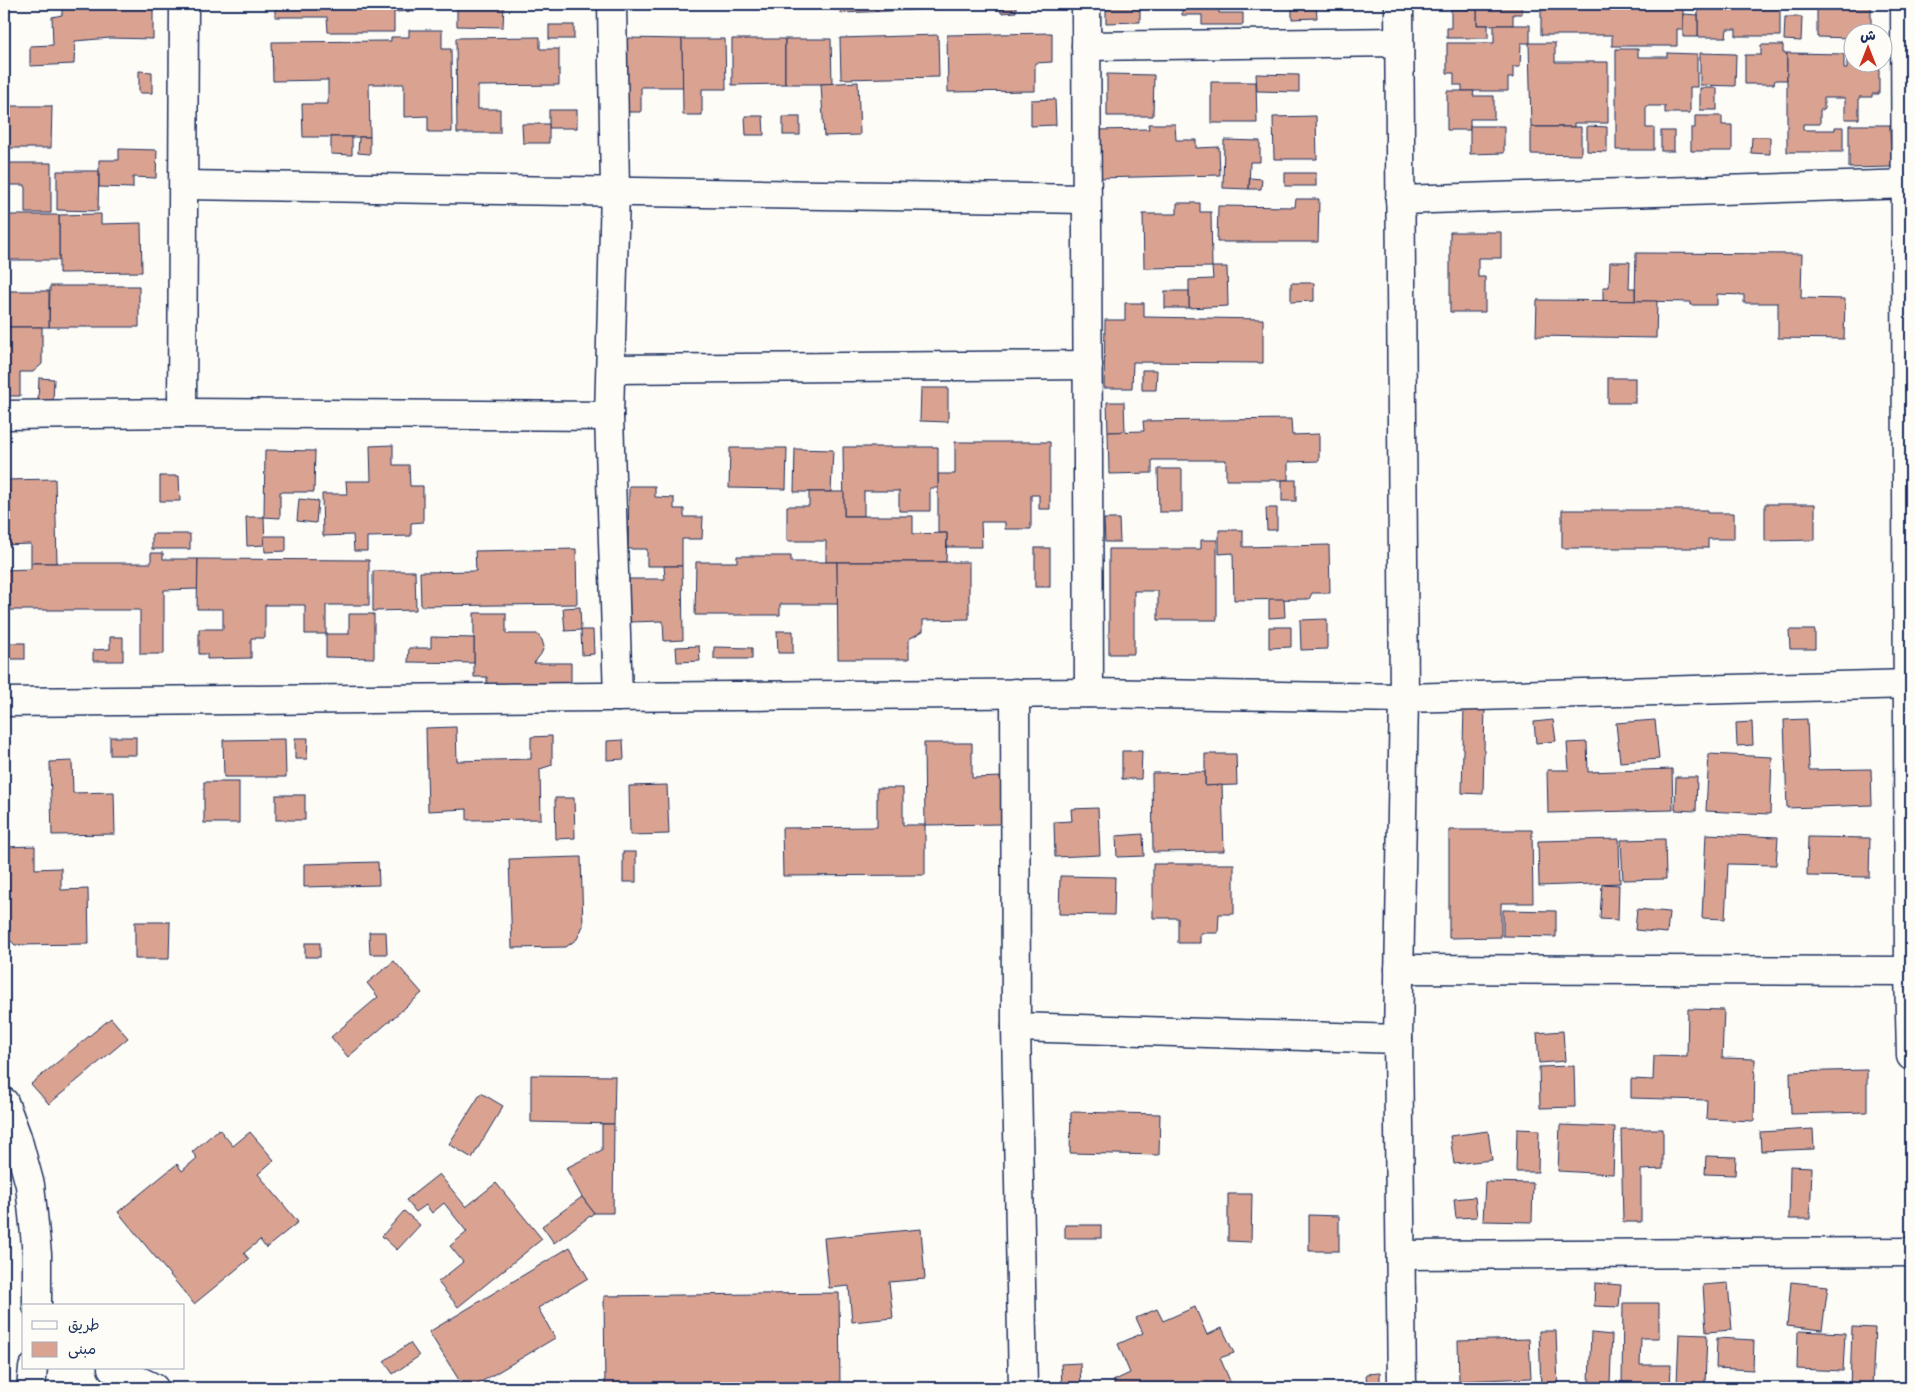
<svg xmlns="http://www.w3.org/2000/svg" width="1915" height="1392" viewBox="0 0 1915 1392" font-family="Sriracha,'Playpen Sans Arabic',sans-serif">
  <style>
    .building { fill: #daa391; stroke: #1b2f5e }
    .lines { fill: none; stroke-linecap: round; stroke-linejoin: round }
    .street-casing { stroke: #1b2f5e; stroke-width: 31 }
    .secondary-casing { stroke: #1b2f5e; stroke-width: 31 }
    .street { stroke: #fdfcf7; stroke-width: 28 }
    .secondary { stroke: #fdfcf7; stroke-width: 28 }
  </style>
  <rect width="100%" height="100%" fill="#fdfcf7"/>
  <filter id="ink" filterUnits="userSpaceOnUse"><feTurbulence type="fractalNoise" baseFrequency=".02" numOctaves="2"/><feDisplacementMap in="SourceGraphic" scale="10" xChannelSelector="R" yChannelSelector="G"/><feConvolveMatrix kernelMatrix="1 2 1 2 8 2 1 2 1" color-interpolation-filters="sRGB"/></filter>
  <g filter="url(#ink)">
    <g class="building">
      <path d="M62,4h91v35l-43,-1 -35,3 -1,23 -44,2v-20l23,-1 -1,-28 10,-2z"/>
      <path d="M275,4h141v7l-22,1v20h-66l-1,-15h-52z"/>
      <path d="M457,4h47l-1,23 -46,-1z"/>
      <path d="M840,4h96v5l-95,4z"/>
      <path d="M1000,4h16v8l-15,1z"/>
      <path d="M1106,4h34v18l-34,1z"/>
      <path d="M1182,4h37v9h24v12h-41v-10h-20z"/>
      <path d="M1292,4h24l1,14 -25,1z"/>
      <path d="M1451,4h71v10h-9v11h-36v-16h-26z"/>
      <path d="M1541,4h142v25h-6v17h-65v-11h-71z"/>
      <path d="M1698,4h82v32h-44v-7h-9l-1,8h-28z"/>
      <path d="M1817,4h54v26l-12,-1v3h-7v6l-35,-1z"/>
      <path d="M1451,9h26v16h11v13h-41v-10h4z"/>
      <path d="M1683,14l15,1v22h-15z"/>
      <path d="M1785,17h17l-1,24 -17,-1z"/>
      <rect x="549" y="25" width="25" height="14"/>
      <path d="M1494,25h36v18h-9l-1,24h-7v11h-5v13h-46v-6h-8v-12h-7v-30h47z"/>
      <path d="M409,30h33v19h9l1,83h-24v-16l-24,1v-33h-35l1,53h-67l-1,-33h26v-24l-55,1 -1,-39 119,-1v-4h18z"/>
      <path d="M1052,33v29l-17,1v28l-87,1 -1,-57z"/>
      <path d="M938,35l1,42 -98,2 -1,-41z"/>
      <path d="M540,37v12h19v36l-81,1v23h22v24h-43l-1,-95z"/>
      <path d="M625,38l57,1 1,48h-42v25h-16z"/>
      <path d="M682,39h43l1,50h-24v26h-19z"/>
      <path d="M732,39h53v45l-53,1z"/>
      <path d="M785,39h46l1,45h-47z"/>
      <path d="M1529,43h26v19h53v61h-34v4h-43z"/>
      <path d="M1761,45h22v8h4v27h-12l-1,4h-29v-29h16z"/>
      <path d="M1616,49h22v8h29v-4l30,1v33h-7v26h-25v-7h-19v22h8v22h-38z"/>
      <path d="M1700,53l36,1 -1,32 -35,-1z"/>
      <path d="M1787,53l57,1v15h3v-8l21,1v5h11v27h-7v3h-13v22h-14v-21h-21v12h-4v14h-17v6h32v-3h8v25h-56z"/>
      <path d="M139,71l13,1v21h-13z"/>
      <path d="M1107,74l47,1 -1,41h-46z"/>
      <path d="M1256,74l43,1v17l-42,-1z"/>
      <path d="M858,82l2,53 -36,1 -3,-52z"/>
      <path d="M1211,82h45l1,41h-46z"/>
      <rect x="1700" y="88" width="17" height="22"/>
      <path d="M1447,91h27l-1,5h21v23h-24v11h-23z"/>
      <path d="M1055,99l1,26 -25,1v-26z"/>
      <path d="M4,106h48l-1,42h-47z"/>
      <rect x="549" y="110" width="28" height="18"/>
      <path d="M745,116h18l1,19h-18z"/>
      <path d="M1316,116l1,43h-43l-1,-42z"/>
      <path d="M1695,116h27v9h10v26h-41v-23h4z"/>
      <rect x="783" y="117" width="17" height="18"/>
      <path d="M522,124h27v19h-26z"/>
      <path d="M1148,124h27l1,16h20v8l23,-1 1,28 -124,3 -1,-48 54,-1z"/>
      <path d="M1849,125h41l1,42 -42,1z"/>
      <path d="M1470,126h34v27l-34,1z"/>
      <path d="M1587,126l20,1v25l-20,-1z"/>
      <path d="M1531,127h50v28l-50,-1z"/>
      <rect x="1661" y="131" width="13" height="20"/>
      <path d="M331,137h21v18l-21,-1z"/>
      <path d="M359,137h11v17l-12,-1z"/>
      <path d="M1752,137h18v17l-19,-1z"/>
      <path d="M1224,140l36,1v21h-10l-1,27 -26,-1z"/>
      <path d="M119,149l38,1 -1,28 -23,-1v11l-34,-1v-27h20z"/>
      <path d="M4,163h47v50h-26v-28h-21z"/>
      <path d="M57,171h42l-1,40 -41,-1z"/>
      <rect x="1285" y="173" width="31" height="13"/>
      <path d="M1250,178l12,1 -1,10h-12z"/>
      <path d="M1296,199h23l-1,43h-101l1,-36 77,1z"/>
      <path d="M1177,203h23v9h11l1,55 -68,1 -1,-54h34z"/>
      <path d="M101,214v10l40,-1 1,49 -83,1v-58z"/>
      <path d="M6,215h53v45h-55v-36h2z"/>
      <path d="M1450,232h51v26h-23v19h7v35h-35z"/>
      <path d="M1636,253l166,1 -1,44 44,1 -1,40 -66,-1v-35h-34v-8l-27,-1v11h-26v-3l-56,-1z"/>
      <path d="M1610,262h20l-1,26h6v13h-32v-14h6z"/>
      <path d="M1212,267h15l1,39 -39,2v-28l24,-1z"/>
      <path d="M1291,283h23v18l-23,1z"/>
      <path d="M50,286h89v41h-90z"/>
      <rect x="4" y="291" width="45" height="36"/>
      <rect x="1165" y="291" width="24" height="17"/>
      <path d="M1537,300l120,1 -1,37 -120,-2z"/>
      <path d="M1125,303h19v14l119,2v44l-130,-1 -1,26h-28l1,-68h20z"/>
      <path d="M4,327h38v37l-9,8h-13v24h-16z"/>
      <path d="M1142,370h15l-1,20h-14z"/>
      <path d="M39,378l15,1 -1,23h-15z"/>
      <rect x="1608" y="378" width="27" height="25"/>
      <path d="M921,388h27v34l-28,-1z"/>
      <path d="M1107,402h17l1,30h-17z"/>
      <path d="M1291,419l1,16 27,-1v27l-31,1v18h-62v-20h-74v13l-43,1 -1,-42 36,-1 -1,-10z"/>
      <path d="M955,442h95v67h-11v-14h-8v34h-26v-7h-24l1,25h-35v-14h-9v-59h17z"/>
      <path d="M393,445v20h16l1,21h13v36l-12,1v13l-44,1v14h-13l-1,-16 -30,1 -1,-42h25l-1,-13h25l-1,-35z"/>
      <path d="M843,447h95v41h-8v23h-31v-20h-35v25h-20z"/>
      <path d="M730,448h57l-1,41 -57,-1z"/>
      <path d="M795,449l38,1 -2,42h-37z"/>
      <path d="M265,450l50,1 -1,41h-34v26l-16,-1z"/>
      <path d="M4,459l1,21 50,-1 2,84h-26v-19l-27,1z"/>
      <path d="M1158,469h24v43h-23z"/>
      <path d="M160,476h19l1,25h-20z"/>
      <rect x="1282" y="480" width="14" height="21"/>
      <path d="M629,486h26v11l19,1v11h10v8h19l-1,22h-20v27h-35v-17h-19z"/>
      <path d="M809,492h35v24h69v18l34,-1 -1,29h-120v-21h-39v-35h22z"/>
      <path d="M299,499l19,2 -2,22 -19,-2z"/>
      <path d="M1765,504h50v36l-50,1z"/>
      <path d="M1266,508h11v22h-10z"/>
      <path d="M1562,510h145v3h27v26h-26v9h-146z"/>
      <path d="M246,517h18l1,28 -18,1z"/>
      <path d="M1104,519h15l1,23h-15z"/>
      <path d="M1219,530h24v17l86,-2 1,48h-18l-3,6 -75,1 -1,-47 -14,1z"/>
      <rect x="152" y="534" width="38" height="15"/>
      <path d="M264,536h22v15l-21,1z"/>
      <path d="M1201,540h16v80h-59v-29h-24v63h-25v-105h92z"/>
      <rect x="1035" y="548" width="15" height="39"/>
      <path d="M576,549l1,55 -156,2 -1,-34 56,-1 -1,-20z"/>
      <path d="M151,553h12v6h35v30l-34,1v64h-24v-44h-136v-40l27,-1v-6h120z"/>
      <path d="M737,556h54v6h46l1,42h-58v11h-85l1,-53h41z"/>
      <path d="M198,559l171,1v45h-43v29h-21v-29h-40v33h-14v20l-44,1v-5h-8v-25h24v-20h-26z"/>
      <path d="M837,562h132v57l-46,1v11l-14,8v20h-71z"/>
      <path d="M664,566h18l1,74 -19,1 -1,-20 -33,1 -1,-43h36z"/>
      <path d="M373,571h42l1,39 -43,1z"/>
      <path d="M1269,599h15l1,18 -16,1z"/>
      <path d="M580,607l1,23 -16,1 -2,-23z"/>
      <path d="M474,613h32v21h31l5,6 2,7 -3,7 -7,9h37v24l-84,-1v-9h-13z"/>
      <path d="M349,614h25v44l-48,-1v-23h23z"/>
      <path d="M1327,619v30l-26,1 -1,-30z"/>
      <path d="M1269,627h22v20l-22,1z"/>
      <path d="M581,630h12l1,24 -12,1z"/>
      <path d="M1789,630h26v19h-25z"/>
      <path d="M777,631h16v22h-15z"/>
      <path d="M110,637h13v24h-30v-11l17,-1z"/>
      <path d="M431,637l43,1v25l-66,-1 1,-14h22z"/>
      <rect x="4" y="643" width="21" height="16"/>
      <path d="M699,646l1,15 -23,1 -1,-15z"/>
      <path d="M714,647l38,1v11h-38z"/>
      <path d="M1464,705l21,1 -2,88 -21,-1z"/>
      <path d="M1807,719l2,51 62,-1 1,36 -85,3 -3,-88z"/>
      <path d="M1553,720l3,21 -20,2 -2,-21z"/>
      <path d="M1655,720l4,39 -39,3 -4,-39z"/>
      <path d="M1752,722l1,23 -16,1 -1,-23z"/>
      <path d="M456,727l1,34 74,-2v-22l21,-1v29l-12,4 1,50 -74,1v-11l-39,2 -2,-83z"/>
      <rect x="110" y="737" width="26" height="18"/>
      <path d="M295,738h13l-1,21h-12z"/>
      <path d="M285,739l1,38h-62l-1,-37z"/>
      <path d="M623,740l1,19 -17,1v-19z"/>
      <path d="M1587,742l1,30 84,-3 1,41 -125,3 -1,-43h22l-2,-27z"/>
      <path d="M924,743h48v35l31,-1v47l-78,1z"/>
      <path d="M1122,751h20l-1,28h-19z"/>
      <path d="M1205,754h31l1,31 -32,1z"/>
      <path d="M1709,754l63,3 -2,57 -64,-3z"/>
      <path d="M72,761l1,32 41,-1 1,42 -63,1 -2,-73z"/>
      <path d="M1205,772v14l17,-1 2,66 -71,1 -1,-79z"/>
      <path d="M1676,777h21l-1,34 -21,-1z"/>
      <rect x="204" y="782" width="35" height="41"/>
      <path d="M667,785l2,49 -39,1 -1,-49z"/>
      <path d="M877,788h26v37h22v50l-142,1 -1,-48 95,-1z"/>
      <rect x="276" y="795" width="29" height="25"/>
      <path d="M555,798h19l1,40 -19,1z"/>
      <path d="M1098,808l2,47 -45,2 -1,-35 18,-1 -1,-12z"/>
      <path d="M1449,830h83l1,73h-32v34l-52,1z"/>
      <path d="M1143,834l1,22 -27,1 -1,-21z"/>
      <path d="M1706,834l72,3 -2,28 -48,-1 -3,55 -23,-1z"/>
      <path d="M1808,837l62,1 -1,39 -62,-1z"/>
      <path d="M1619,839l1,44 -81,3 -1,-45z"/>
      <path d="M1665,839l1,40 -43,1 -2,-40z"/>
      <path d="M35,846v23l26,-1v22l27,-1 1,55 -74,1 -10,-10 -1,-88z"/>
      <rect x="623" y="852" width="13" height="30"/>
      <path d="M581,857l2,69 -6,13 -11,8 -54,1 -3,-89z"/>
      <path d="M378,862l1,23 -75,2v-23z"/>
      <path d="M1153,864h81v50h-15l-1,19h-18v10h-22v-25h-25z"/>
      <path d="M1060,876l55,1 -1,38 -55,-1z"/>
      <path d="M1602,884l17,1 -1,35 -18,-1z"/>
      <path d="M1637,909l32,3 -2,21 -32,-3z"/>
      <path d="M1503,910l53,1v26l-53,-1z"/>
      <path d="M135,922h35l-1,37h-34z"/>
      <path d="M369,932h17l1,22h-17z"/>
      <rect x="305" y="943" width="15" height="14"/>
      <path d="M394,961l28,32 -74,64 -17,-20 47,-40 -11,-14z"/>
      <path d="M1688,1009l36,1 -2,48 33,1 -1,62 -48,-2 1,-19 -76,-2v-19l22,1 1,-24 33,1z"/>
      <path d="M111,1018l17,20 -79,66 -18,-20z"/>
      <path d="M1563,1031l2,30 -26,2 -2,-30z"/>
      <path d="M1574,1066l1,41 -35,1 -1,-41z"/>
      <path d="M1867,1070v42l-76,2 -1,-42z"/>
      <path d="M531,1075l84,1 -1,48 -83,-2z"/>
      <path d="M481,1093l22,13 -31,52 -23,-14z"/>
      <path d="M1071,1112l89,2 -1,41 -89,-2z"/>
      <path d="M602,1124h12l-1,89h-19l-12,-16 -16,-29 36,-18z"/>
      <path d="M1560,1125l55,2 -2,47 -55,-3z"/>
      <path d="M219,1129l14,17 17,-14 24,28 -16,14 40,48 -32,26 -6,-8 -16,13 5,6 -55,45 -76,-92 59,-48 5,7 15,-13 -5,-6z"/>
      <path d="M1517,1129l22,1 -1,42h-22z"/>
      <path d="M1621,1129h42v40l-22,1v52h-18z"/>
      <path d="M1813,1129l1,20 -53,2 -1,-19z"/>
      <path d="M1488,1131l4,29 -38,4 -4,-28z"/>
      <path d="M1706,1156l30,1 -1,18 -30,-1z"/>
      <path d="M1790,1166l22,1 -2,52h-21z"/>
      <path d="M439,1174l27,33 30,-24 46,56 -84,68 -20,-25 25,-20 -13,-16 17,-14 -23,-29 -12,10 -6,-8 -10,7 -10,-12z"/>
      <path d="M1485,1182l48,1 -1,39 -49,-1z"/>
      <path d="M1228,1194h24l-1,48 -23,-1z"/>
      <path d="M582,1197l12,16 -40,30 -12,-17z"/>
      <path d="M1475,1197l2,20 -21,1 -2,-19z"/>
      <path d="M404,1211l16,14 -23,25 -15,-14z"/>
      <path d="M1309,1215l30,1v35h-30z"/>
      <rect x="1065" y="1225" width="36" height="13"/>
      <path d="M921,1229l4,50 -36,3 4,36 -41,4 -3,-36 -20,2 -5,-50z"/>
      <path d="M570,1247l18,31 -50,30 17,30 -84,50h-7l-35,-56z"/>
      <path d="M1791,1282l37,4 -6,44 -35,-4z"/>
      <path d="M1595,1283l26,2 -2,22 -25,-1z"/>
      <path d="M1728,1283l4,47 -26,2 -3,-47z"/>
      <path d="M839,1293l1,95h-235l-1,-92z"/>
      <path d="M1623,1303h36v35h-18l-1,27h31l-1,23h-48z"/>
      <path d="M1195,1307l12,28 15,-7 12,25 -14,5 13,30h-117l-3,-7 17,-8 -12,-29 25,-11 -7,-15 21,-9 6,12z"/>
      <path d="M1852,1327l23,1 -3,60h-22z"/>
      <path d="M1539,1331h17l2,57h-17z"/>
      <path d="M1798,1331l47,2 -2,38 -46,-2z"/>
      <path d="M1591,1333l21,2 -2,48 -21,-1z"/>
      <path d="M1679,1334l28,1 -2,50 -28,-1z"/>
      <path d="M1717,1338l37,2 -1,30 -37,-2z"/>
      <path d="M1529,1339l2,39 -72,3 -1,-40z"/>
      <path d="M410,1343l9,13 -26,18 -9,-13z"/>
      <path d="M1080,1363l1,25h-19l-1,-24z"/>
      <path d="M1380,1373v15h-13l-1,-14z"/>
    </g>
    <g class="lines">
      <defs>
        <g id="street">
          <path d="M612,4l3,187 -6,225 9,281"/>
          <path d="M1086,4l3,689"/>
          <path d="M1905,4l4,967 2,85"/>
          <path d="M1086,46l313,-4"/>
          <path d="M184,185l902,14"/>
          <path d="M1400,200l511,-16"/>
          <path d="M611,369l477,-4"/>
          <path d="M182,413l2,-409"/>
          <path d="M4,415l178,-2 427,3"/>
          <path d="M1015,693l1,334 7,361"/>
          <path d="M4,702l1085,-9 315,5 507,-14"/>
          <path d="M1399,969l512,2"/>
          <path d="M1016,1027l382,12"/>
          <path d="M4,1102l13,35 13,48 7,69v52"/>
          <path d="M1401,1255l510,-3"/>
          <path d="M112,1368l42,20"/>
          <path d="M31,1388l2,-20"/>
        </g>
        <path id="secondary" d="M1399,4l5,694 -6,341 4,349"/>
      </defs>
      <use href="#street" class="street-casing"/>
      <use href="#secondary" class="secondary-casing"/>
      <use href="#street" class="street"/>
      <use href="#secondary" class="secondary"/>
    </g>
  </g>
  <rect width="1915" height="1392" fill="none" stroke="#fdfcf7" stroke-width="20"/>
  <rect x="10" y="10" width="1895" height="1372" fill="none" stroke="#1b2f5e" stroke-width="2" filter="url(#ink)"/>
  <rect x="22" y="1304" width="162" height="65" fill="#fdfcf7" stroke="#a3aaba"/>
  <rect x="32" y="1321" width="25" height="8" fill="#fdfcf7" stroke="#a3aaba"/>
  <text x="68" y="1330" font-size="15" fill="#1b2f5e">طريق</text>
  <rect x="32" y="1342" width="25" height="15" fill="#daa391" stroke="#a3aaba"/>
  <text x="68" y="1354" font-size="15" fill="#1b2f5e">مبنى</text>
  <g transform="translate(1868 48)"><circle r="24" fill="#fdfcf7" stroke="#a3aaba"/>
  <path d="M0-4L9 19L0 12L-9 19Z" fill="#c8321e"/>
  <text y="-8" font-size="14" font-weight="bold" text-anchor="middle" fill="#1b2f5e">ش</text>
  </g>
</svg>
